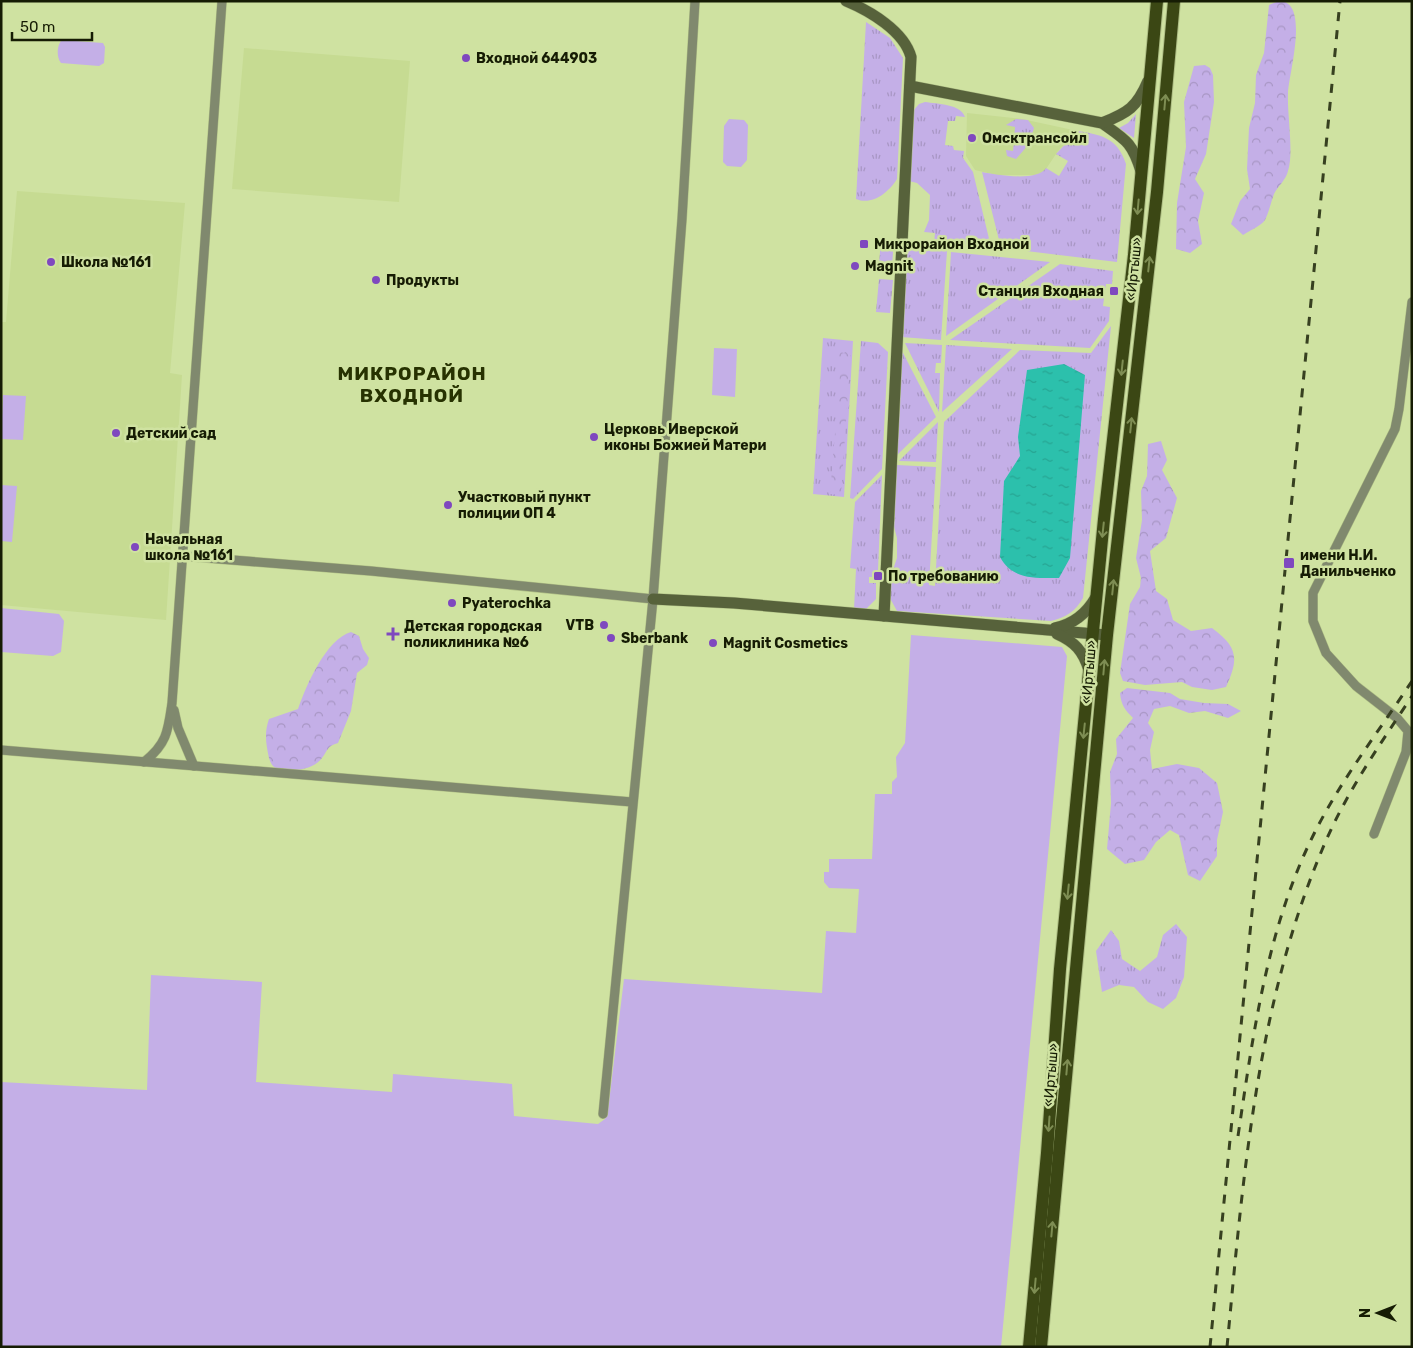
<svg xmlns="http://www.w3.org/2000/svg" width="1413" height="1348" viewBox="0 0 1413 1348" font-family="Rubik,sans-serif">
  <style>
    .built { fill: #c6db92 }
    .grass { fill: url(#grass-tufts) }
    .forest { fill: url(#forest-crowns) }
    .garden { fill: #c4afe7 }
    .water { fill: url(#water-ripples) }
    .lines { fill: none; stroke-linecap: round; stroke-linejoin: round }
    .street-casing { stroke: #aebe85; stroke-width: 10 }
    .secondary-casing { stroke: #aebe85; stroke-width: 12 }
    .primary-casing { stroke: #aebe85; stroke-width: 14 }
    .street { stroke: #80896e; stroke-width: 9 }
    .secondary { stroke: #57623b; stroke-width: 11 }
    .primary { stroke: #3b4714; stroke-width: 12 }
    .rail { stroke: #374020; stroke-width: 3; stroke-dasharray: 9 9; stroke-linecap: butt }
    .oneway { stroke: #7e8d53 }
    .poi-dot { fill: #7f48bf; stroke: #cfe2a1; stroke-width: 2 }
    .labels { text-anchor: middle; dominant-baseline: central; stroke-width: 5; stroke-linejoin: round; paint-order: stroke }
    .poi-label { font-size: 14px; font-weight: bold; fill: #161c04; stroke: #cfe2a1; text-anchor: start }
    .street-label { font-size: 14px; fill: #161c04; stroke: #cfe2a1 }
    .district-label { font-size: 19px; font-weight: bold; letter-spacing: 1px; fill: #273201; stroke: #cfe2a1 }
  </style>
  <defs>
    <pattern id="grass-tufts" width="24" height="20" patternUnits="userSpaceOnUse" patternTransform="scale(1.25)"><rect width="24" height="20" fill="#c4afe7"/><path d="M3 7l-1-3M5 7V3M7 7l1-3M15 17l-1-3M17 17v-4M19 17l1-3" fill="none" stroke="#a896c4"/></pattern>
    <pattern id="forest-crowns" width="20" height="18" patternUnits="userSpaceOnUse" patternTransform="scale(1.25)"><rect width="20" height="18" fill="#c4afe7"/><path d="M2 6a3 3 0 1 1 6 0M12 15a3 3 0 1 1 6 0" fill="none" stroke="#a896c4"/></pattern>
    <pattern id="water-ripples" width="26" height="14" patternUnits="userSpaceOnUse" patternTransform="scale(1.25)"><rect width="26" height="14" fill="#2cc0ac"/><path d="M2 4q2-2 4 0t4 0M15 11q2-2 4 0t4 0" fill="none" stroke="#26a492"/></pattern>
  </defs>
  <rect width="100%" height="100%" fill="#cfe2a1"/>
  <g class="built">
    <path d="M244,48l166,13 -11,141 -167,-13z"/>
    <path d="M967,113l55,6 51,11 -2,8 -13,13 -14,21 -8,3h-40l-21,-5 -9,-14z"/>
    <path d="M17,191l168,12 -15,170 12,2 -16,245 -165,-15v-283h5z"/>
  </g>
  <g class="grass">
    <path d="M866,22l24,16 13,20 -6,121c-8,13 -25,27 -41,20z"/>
    <path d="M925,102c13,2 36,2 40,15l-9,-1 -1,5h-7l-3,24 8,1 1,4 10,1 -1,7 10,14 18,75 -57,-5 1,-9 -11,-1 5,-12 1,-25 -13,-12 -8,-2 4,-70 6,-7z"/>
    <path d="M1136,114l-2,24 -15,-10 9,-5z"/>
    <path d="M1016,119l12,1 6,8 -5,16 -13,15 -9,-3 -1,-6 7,1 2,-24 -9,-2z"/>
    <path d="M1073,130c27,5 44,6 53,34l-9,98 -116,-14 -19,-76c15,3 55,10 64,-4l13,8 9,-15 -12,-7 15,-16z"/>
    <path d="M881,240h13l-2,25 -13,-1z"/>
    <path d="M907,248l40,3 -6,89 -40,-3z"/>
    <path d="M951,252l99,10 -104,74z"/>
    <path d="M1060,264l53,7 -1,13h-6l-3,22 7,1 -1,14 -19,27 -140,-8z"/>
    <path d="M879,279l14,1 -3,33 -14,-1z"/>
    <path d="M1111,326l-28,272c-8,14 -17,19 -32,23l-154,-10 -6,-11 -2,-9v-10l8,-23v-20l-4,-15 1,-55 3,-3 39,2 -7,118 6,1 9,-164 76,-72 71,3z"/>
    <path d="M823,338l30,3 -9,156 -31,-3z"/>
    <path d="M861,341l17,2 10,9 -6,117 -29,30 -3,-1z"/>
    <path d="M905,343l37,2 -1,18h-5l-1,10h5l-1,39z"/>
    <path d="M946,345l66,4 -70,63z"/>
    <path d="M900,347l36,70 -42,41z"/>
    <path d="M938,422l-2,40 -37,-1z"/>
    <path d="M882,475l-4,95 -3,7h-6v6h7v16l-10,10h-12l2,-40 -6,-1 5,-66z"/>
    <path d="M1176,924l11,13 -3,40 -8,21 -13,11 -15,-7 -14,-15 -15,-2 -17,7 -6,-41 15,-21 8,11 3,18 18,12 17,-14 6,-22z"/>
  </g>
  <g class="forest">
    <path d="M1279,1c32,0 9,75 9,93 -1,20 6,60 0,77 -2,9 -10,15 -14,23 -3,8 -5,18 -9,26 -4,6 -16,11 -22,15l-12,-11 9,-23 10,-12 -3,-20 2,-41 6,-25 1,-28 8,-22 5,-48z"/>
    <path d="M1205,65l5,3 3,7 1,27 -8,52 -11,25 9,14 -6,28 4,23 -12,9 -14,-4 1,-46 9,-56 -2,-45 10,-36z"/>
    <path d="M851,348l-10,147 -11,-1 10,-122 -1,-12 -10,-5 3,-5 12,3z"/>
    <path d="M1161,441l6,19 -5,10 15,28 -11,40 -16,13 6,40 11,8 6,21 18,11 21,-3c26,19 27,31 14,59l-14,3 -20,-3 -10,-5 -37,3 -22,-4 -3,-8 10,-69 10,-17 1,-9 -5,-20 6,-38 -1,-29 6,-15 1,-32z"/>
    <path d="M351,632l8,4 4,13 6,9 -2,7 -10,8 -6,38 -13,32c-11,3 -10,7 -16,15 -9,12 -27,13 -40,12 -8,-1 -11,-5 -13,-12 -3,-14 -5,-25 0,-39l29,-10c8,-23 28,-70 53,-77z"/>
    <path d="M1127,688l43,5 10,6 24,4 24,1 13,7 -13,7 -23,-7 -16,2 -19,-7 -16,3 -6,14 6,9 -4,18 2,19 25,-5 22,4 18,15 6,29 -6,28v16l-17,25 -12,-6 -9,-40 -9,-5 -14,12 -12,18 -19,4 -18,-15 4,-46 -1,-31 7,-18 -1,-15 17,-21c-8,-8 -12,-13 -13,-25z"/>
  </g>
  <g class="garden">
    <path d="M62,40l41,3 2,4 -1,16 -5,3 -38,-3c-5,-6 -4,-19 1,-23z"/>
    <path d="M729,119l15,1 4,5 -1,35 -6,7 -14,-1 -4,-4 1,-36z"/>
    <path d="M714,348l23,1 -2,48 -23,-2z"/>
    <path d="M3,395l23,1 -3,44 -22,-1z"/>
    <path d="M1,485l16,1 -5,56 -11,-1z"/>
    <path d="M1,608l58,6 5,7 -3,31 -8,4 -52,-4z"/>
    <path d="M911,635l151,12 5,9 -66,691h-1000v-265l146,8 4,-115 111,7 -6,100 136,10 1,-18 119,10 2,32 84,8 7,-5 4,-17 15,-123 198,14 4,-62 30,2 3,-44 -30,-1 -5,-6v-10h5v-13h43l3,-65h17v-12l5,-5 -1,-20 9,-14z"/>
  </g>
  <path class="water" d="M1064,364l21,11 -15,183 -11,20c-23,0 -47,2 -59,-21l4,-76 16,-25 -2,-19 9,-67z"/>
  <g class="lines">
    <defs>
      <g id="street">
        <path d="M182,556l189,15 282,28"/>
        <path d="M174,710l4,18 16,38"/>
        <path d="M1,750l631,52"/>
        <path d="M144,762c23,-18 24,-31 28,-59l50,-702"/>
        <path d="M1374,834l32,-82 2,-21 -11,-13 -41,-32 -30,-33 -13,-32v-28l82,-164 4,-20 13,-107"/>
        <path d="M603,1114l50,-515 29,-380 13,-218"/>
      </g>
      <g id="secondary">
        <path d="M846,1c24,10 58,30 65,56l-27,559"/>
        <path d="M910,86l192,37c24,17 30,19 39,48"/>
        <path d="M1102,123c26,-10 35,-16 46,-42"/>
        <path d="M653,599l81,4 373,32"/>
        <path d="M1055,628c19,-4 32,-15 41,-31"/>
        <path d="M1057,634c18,8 26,17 32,36"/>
      </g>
      <g id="primary">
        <path d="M1029,1347l18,-194 13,-184 44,-450 30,-264 23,-254"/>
        <path d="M1041,1347l66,-712 50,-443 17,-191"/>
      </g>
    </defs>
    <use href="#street" class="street-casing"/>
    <use href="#secondary" class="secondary-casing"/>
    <use href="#primary" class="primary-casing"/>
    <use href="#street" class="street"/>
    <use href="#secondary" class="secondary"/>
    <use href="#primary" class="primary"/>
    <g class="rail">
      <path d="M1238,1136c15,-100 28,-202 72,-294 27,-57 67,-108 102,-161"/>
      <path d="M1210,1347l130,-1346"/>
      <path d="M1227,1347c16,-168 29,-340 95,-497 23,-56 57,-104 90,-154"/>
    </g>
  </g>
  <defs><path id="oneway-shaft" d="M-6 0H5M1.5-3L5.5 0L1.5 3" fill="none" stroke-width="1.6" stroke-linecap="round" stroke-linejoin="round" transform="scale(1.25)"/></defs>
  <g class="oneway">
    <use href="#oneway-shaft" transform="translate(1165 102) rotate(-85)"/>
    <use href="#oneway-shaft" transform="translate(1138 207) rotate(95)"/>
    <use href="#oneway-shaft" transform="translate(1149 264) rotate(-84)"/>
    <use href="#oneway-shaft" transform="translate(1122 368) rotate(96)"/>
    <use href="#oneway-shaft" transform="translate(1131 425) rotate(-84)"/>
    <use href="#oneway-shaft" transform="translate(1103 530) rotate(96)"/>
    <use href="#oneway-shaft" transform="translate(1113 587) rotate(-84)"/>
    <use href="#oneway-shaft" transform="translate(1104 667) rotate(-85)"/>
    <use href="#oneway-shaft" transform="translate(1084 731) rotate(96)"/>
    <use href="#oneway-shaft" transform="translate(1068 892) rotate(96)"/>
    <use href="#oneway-shaft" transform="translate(1067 1067) rotate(-85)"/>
    <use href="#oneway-shaft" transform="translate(1049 1124) rotate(94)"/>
    <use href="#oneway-shaft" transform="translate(1052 1229) rotate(-85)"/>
    <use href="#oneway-shaft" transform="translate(1035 1286) rotate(95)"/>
  </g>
  <g class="poi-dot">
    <circle cx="466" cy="58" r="5"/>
    <circle cx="972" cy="138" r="5"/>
    <rect x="859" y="239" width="10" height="10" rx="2.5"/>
    <circle cx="51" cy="262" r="5"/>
    <circle cx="855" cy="266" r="5"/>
    <circle cx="376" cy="280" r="5"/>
    <rect x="1109" y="286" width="10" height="10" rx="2.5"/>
    <circle cx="116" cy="433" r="5"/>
    <circle cx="594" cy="437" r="5"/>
    <circle cx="448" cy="505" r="5"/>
    <circle cx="135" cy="547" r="5"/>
    <rect x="1283" y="557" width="12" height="12" rx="2.5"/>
    <rect x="873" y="571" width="10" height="10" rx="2.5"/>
    <circle cx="452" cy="603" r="5"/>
    <circle cx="604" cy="625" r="5"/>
    <path d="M390.5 626.5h5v5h5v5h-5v5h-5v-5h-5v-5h5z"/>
    <circle cx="611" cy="638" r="5"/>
    <circle cx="713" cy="643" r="5"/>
  </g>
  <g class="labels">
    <g class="poi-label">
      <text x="476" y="58">Входной 644903</text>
      <text x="982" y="138">Омсктрансойл</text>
      <text x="874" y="244">Микрорайон Входной</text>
      <text x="61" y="262">Школа №161</text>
      <text x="865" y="266">Magnit</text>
      <text x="386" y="280">Продукты</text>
      <text x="1104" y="291" text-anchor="end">Станция Входная</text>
      <text x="604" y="429">Церковь Иверской<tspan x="604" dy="16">иконы Божией Матери</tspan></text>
      <text x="126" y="433">Детский сад</text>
      <text x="458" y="497">Участковый пункт<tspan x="458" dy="16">полиции ОП 4</tspan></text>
      <text x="145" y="539">Начальная<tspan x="145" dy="16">школа №161</tspan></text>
      <text x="1300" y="555">имени Н.И.<tspan x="1300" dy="16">Данильченко</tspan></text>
      <text x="888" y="576">По требованию</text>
      <text x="462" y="603">Pyaterochka</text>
      <text x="594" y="625" text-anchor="end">VTB</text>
      <text x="404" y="626">Детская городская<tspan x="404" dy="16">поликлиника №6</tspan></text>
      <text x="621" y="638">Sberbank</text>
      <text x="723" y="643">Magnit Cosmetics</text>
    </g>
    <g class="street-label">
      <text transform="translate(1134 269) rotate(-84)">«Иртыш»</text>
      <text transform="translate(1089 672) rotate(-85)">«Иртыш»</text>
      <text transform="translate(1051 1075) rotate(-85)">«Иртыш»</text>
    </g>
    <g class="district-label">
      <text x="412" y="373">МИКРОРАЙОН<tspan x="412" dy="22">ВХОДНОЙ</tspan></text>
    </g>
  </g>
  <rect width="1413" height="1348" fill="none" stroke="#161c04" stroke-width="5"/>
  <g transform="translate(1378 1313) rotate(270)" stroke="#cfe2a1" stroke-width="4" paint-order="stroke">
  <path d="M0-4L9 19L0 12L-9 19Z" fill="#161c04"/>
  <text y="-8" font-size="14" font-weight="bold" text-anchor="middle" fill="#161c04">N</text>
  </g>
  <path d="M12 32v8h80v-8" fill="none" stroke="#161c04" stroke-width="2.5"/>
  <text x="20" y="32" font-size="15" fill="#161c04" stroke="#cfe2a1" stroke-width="4" paint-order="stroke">50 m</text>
</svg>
